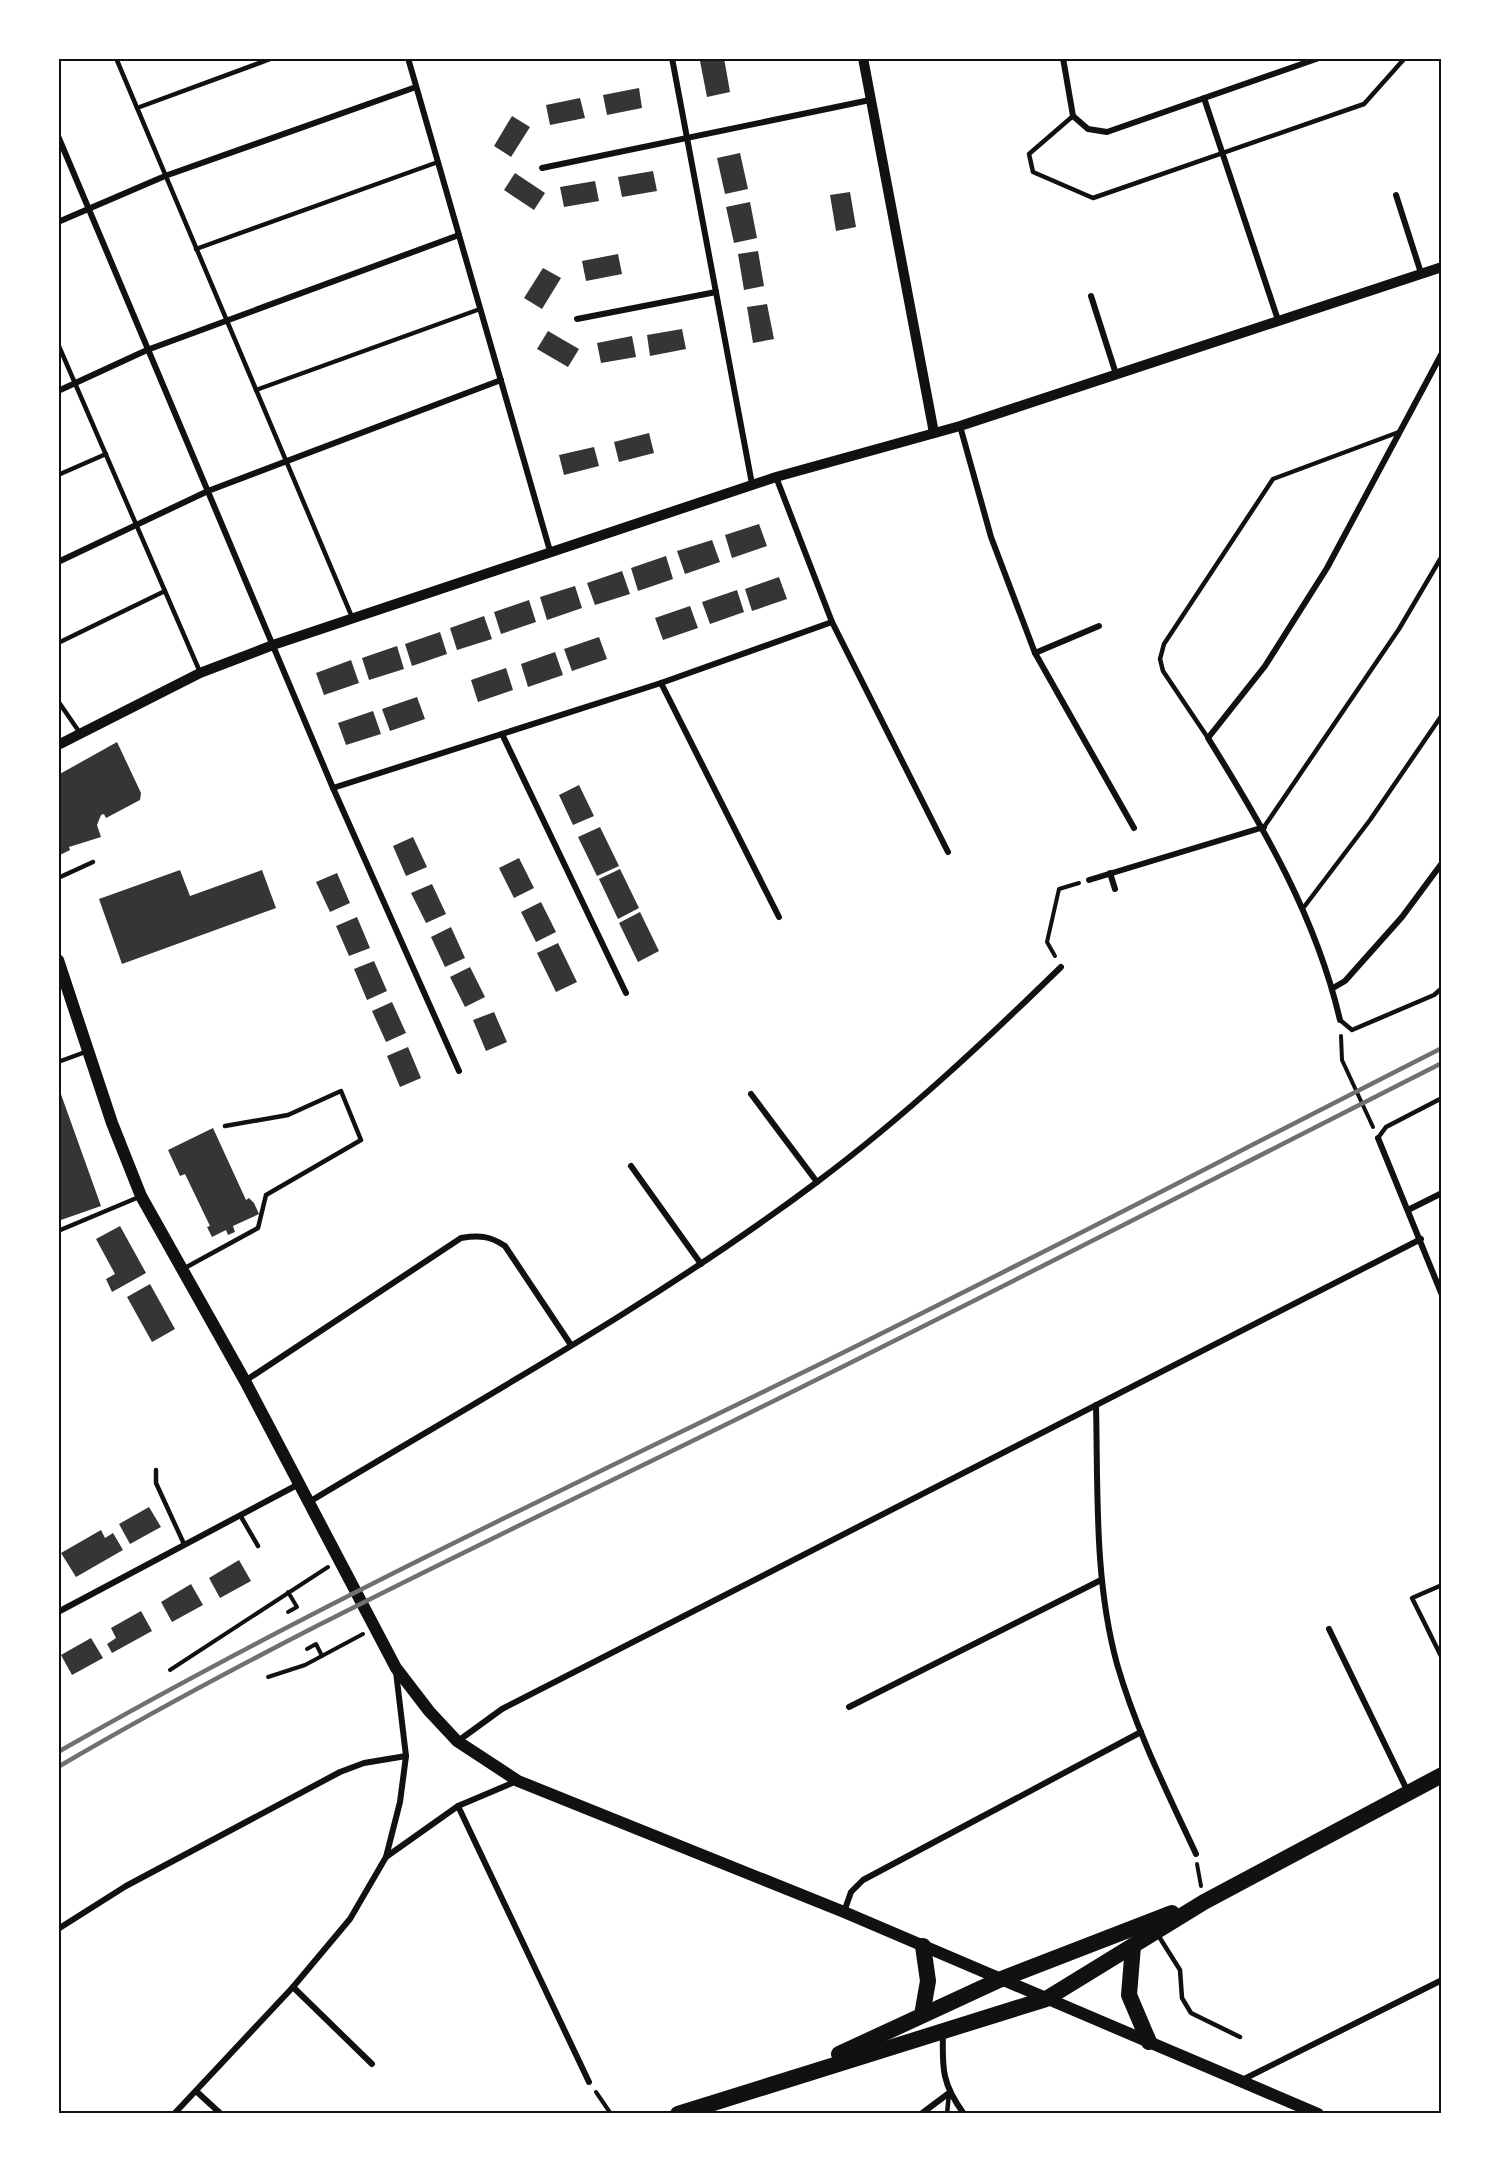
<svg xmlns="http://www.w3.org/2000/svg" width="1500" height="2172" viewBox="0 0 1500 2172" font-family="'Titillium Web',sans-serif">
  <style>
    .building { fill: #353535 }
    .lines { fill: none; stroke-linecap: round; stroke-linejoin: round }
    .path { stroke: #111; stroke-width: 4 }
    .service { stroke: #111; stroke-width: 4.5 }
    .minor { stroke: #111; stroke-width: 6 }
    .tertiary { stroke: #111; stroke-width: 10 }
    .secondary { stroke: #111; stroke-width: 12 }
    .trunk { stroke: #111; stroke-width: 16 }
    .rail { stroke: #707070; stroke-width: 4.5 }
    .neatline { fill: none; stroke: #111; stroke-width: 2 }
  </style>
  <rect width="100%" height="100%" fill="#fff"/>
  <g class="building">
    <path d="M711,58h13l6,34 -23,5 -7,-36z"/>
    <path d="M639,88l3,20 -35,7 -4,-20z"/>
    <path d="M580,98l5,20 -35,7 -4,-20z"/>
    <path d="M512,116l18,11 -19,30 -17,-11z"/>
    <path d="M740,153l8,36 -23,5 -8,-36z"/>
    <path d="M653,171l4,20 -35,6 -4,-20z"/>
    <path d="M515,173l30,20 -11,17 -30,-20z"/>
    <path d="M595,181l4,20 -35,6 -4,-20z"/>
    <path d="M850,192l6,35 -20,4 -6,-36z"/>
    <path d="M750,202l7,36 -23,5 -8,-36z"/>
    <path d="M758,251l6,35 -20,4 -6,-36z"/>
    <path d="M618,254l4,20 -36,7 -4,-20z"/>
    <path d="M543,268l18,10 -19,31 -18,-11z"/>
    <path d="M767,304l7,35 -21,4 -6,-36z"/>
    <path d="M682,329l4,20 -36,7 -3,-21z"/>
    <path d="M548,331l31,18 -11,18 -31,-18z"/>
    <path d="M632,336l4,21 -35,6 -4,-20z"/>
    <path d="M649,433l5,20 -35,9 -5,-20z"/>
    <path d="M594,447l5,19 -35,9 -5,-20z"/>
    <path d="M759,524l8,22 -35,12 -7,-23z"/>
    <path d="M712,540l8,22 -35,12 -8,-23z"/>
    <path d="M666,556l7,23 -35,12 -7,-23z"/>
    <path d="M622,571l8,23 -35,11 -8,-22z"/>
    <path d="M779,577l8,22 -35,12 -7,-22z"/>
    <path d="M575,586l7,22 -35,12 -7,-23z"/>
    <path d="M737,590l7,22 -34,12 -8,-22z"/>
    <path d="M529,600l7,22 -35,12 -7,-22z"/>
    <path d="M690,606l8,22 -35,12 -8,-22z"/>
    <path d="M484,616l8,23 -35,11 -7,-22z"/>
    <path d="M440,632l7,22 -35,12 -7,-22z"/>
    <path d="M599,637l8,22 -35,12 -8,-22z"/>
    <path d="M397,646l7,23 -35,11 -7,-22z"/>
    <path d="M555,652l8,23 -35,12 -7,-23z"/>
    <path d="M351,660l8,23 -35,12 -8,-22z"/>
    <path d="M506,668l7,22 -35,12 -7,-22z"/>
    <path d="M417,697l8,22 -35,12 -8,-22z"/>
    <path d="M373,711l8,23 -35,11 -8,-22z"/>
    <path d="M117,742l24,51 -1,7 -34,18 -2,-4 -3,1 -4,10 4,12 -32,10 1,3 -12,6v-81z"/>
    <path d="M579,785l15,31 -21,9 -14,-30z"/>
    <path d="M600,827l19,39 -22,10 -19,-39z"/>
    <path d="M413,837l14,30 -21,9 -13,-30z"/>
    <path d="M519,858l15,30 -20,10 -15,-30z"/>
    <path d="M620,869l19,39 -21,11 -19,-40z"/>
    <path d="M180,870l10,26 72,-26 14,38 -154,56 -23,-65z"/>
    <path d="M337,873l13,30 -20,9 -14,-30z"/>
    <path d="M432,884l14,30 -20,9 -15,-30z"/>
    <path d="M541,902l15,30 -20,10 -15,-30z"/>
    <path d="M640,912l19,39 -21,11 -19,-39z"/>
    <path d="M357,917l13,31 -21,8 -13,-30z"/>
    <path d="M451,927l14,31 -20,9 -14,-30z"/>
    <path d="M558,943l19,39 -21,10 -19,-39z"/>
    <path d="M374,961l13,30 -20,9 -13,-31z"/>
    <path d="M470,967l15,30 -20,10 -15,-30z"/>
    <path d="M392,1002l14,31 -20,9 -14,-31z"/>
    <path d="M494,1012l13,30 -21,9 -13,-31z"/>
    <path d="M408,1047l13,31 -21,9 -13,-31z"/>
    <path d="M58,1086l43,120 -43,15z"/>
    <path d="M213,1128l33,72 3,-2 5,5 5,11 -26,12 2,6 -7,3 -2,-5 -14,7 -5,-10 3,-1 -25,-52 -5,2 -12,-26z"/>
    <path d="M120,1226l26,47 -34,19 -6,-13 9,-5 -19,-35z"/>
    <path d="M150,1284l25,45 -23,13 -25,-45z"/>
    <path d="M149,1507l12,20 -31,17 -11,-20z"/>
    <path d="M101,1530l4,8 8,-5 10,17 -47,27 -15,-24z"/>
    <path d="M239,1560l12,21 -31,17 -11,-20z"/>
    <path d="M191,1584l12,21 -31,17 -11,-20z"/>
    <path d="M141,1611l11,20 -40,22 -5,-9 9,-6 -5,-10z"/>
    <path d="M91,1638l12,20 -31,17 -11,-20z"/>
  </g>
  <g class="lines">
    <g class="path">
      <path d="M1055,956l-8,-14 12,-53 20,-6"/>
      <path d="M1341,1036l1,24 31,67"/>
      <path d="M288,1612l9,-5 -9,-15"/>
      <path d="M307,1649l9,-5 6,12"/>
      <path d="M170,1670l158,-103"/>
      <path d="M268,1677l37,-12 58,-31"/>
      <path d="M1197,1864l4,22"/>
      <path d="M596,2092l15,22"/>
    </g>
    <g class="service">
      <path d="M116,58l236,559"/>
      <path d="M137,108l136,-50"/>
      <path d="M1073,116l-44,38 4,18 60,26 271,-94 41,-46"/>
      <path d="M196,249l242,-87"/>
      <path d="M58,344l142,328"/>
      <path d="M256,390l224,-81"/>
      <path d="M58,475l48,-21"/>
      <path d="M58,643l107,-52"/>
      <path d="M58,701l22,32"/>
      <path d="M1208,738l-45,-67 -3,-12 4,-15 109,-165 126,-47"/>
      <path d="M1264,827l135,-198 43,-73"/>
      <path d="M58,878l35,-16"/>
      <path d="M1304,907l66,-87 72,-105"/>
      <path d="M1340,1020l12,10 82,-35 8,-7"/>
      <path d="M58,1062l30,-11"/>
      <path d="M1378,1138l8,-11 56,-29"/>
      <path d="M58,1231l81,-34"/>
      <path d="M183,1269l75,-41 8,-33 95,-55 -20,-49 -53,24 -63,11"/>
      <path d="M156,1470v13l28,61"/>
      <path d="M240,1515l18,31"/>
      <path d="M1442,1585l-30,13 30,60"/>
      <path d="M1158,1935l22,35 2,28 9,15 49,24"/>
      <path d="M947,2114l2,-21"/>
    </g>
    <g class="minor">
      <path d="M408,58l142,493"/>
      <path d="M672,58l80,426"/>
      <path d="M1063,58l10,58 15,13 19,3 212,-74"/>
      <path d="M1204,98l74,222"/>
      <path d="M58,136l275,652 126,283"/>
      <path d="M542,168l328,-68"/>
      <path d="M1396,195l25,78"/>
      <path d="M58,222l107,-46 251,-89"/>
      <path d="M1091,296l25,78"/>
      <path d="M577,319l139,-27"/>
      <path d="M58,391l89,-41 312,-115"/>
      <path d="M960,426l31,111 44,116 99,175"/>
      <path d="M776,477l56,145 116,230"/>
      <path d="M58,562l150,-71 293,-111"/>
      <path d="M1035,653l64,-27"/>
      <path d="M661,683l118,234"/>
      <path d="M502,734l124,259"/>
      <path d="M333,788l328,-105 171,-61"/>
      <path d="M1110,873l5,16"/>
      <path d="M1089,880l175,-53"/>
      <path d="M1333,988l12,-7 57,-64 40,-54"/>
      <path d="M1340,1020c-24,-103 -76,-192 -132,-282l57,-72 62,-98 115,-215"/>
      <path d="M751,1094l66,88"/>
      <path d="M1378,1138l64,157"/>
      <path d="M631,1166l70,98"/>
      <path d="M1408,1210l34,-17"/>
      <path d="M245,1381l216,-143c19,-3 29,-2 44,8l66,99"/>
      <path d="M1096,1405c2,85 -2,175 21,259 19,66 50,128 79,190"/>
      <path d="M309,1502c171,-103 348,-200 508,-320 87,-65 166,-139 244,-215"/>
      <path d="M58,1612l241,-128"/>
      <path d="M1329,1629l79,163"/>
      <path d="M396,1672l10,84 -6,46 -14,55 72,-51 59,-25"/>
      <path d="M849,1707l252,-127"/>
      <path d="M458,1741l44,-32 919,-470"/>
      <path d="M458,1806l131,276"/>
      <path d="M844,1912l7,-20 12,-12 278,-148"/>
      <path d="M58,1929l68,-43 214,-114 24,-9 42,-7"/>
      <path d="M293,1987l79,77"/>
      <path d="M943,2033c-1,36 -1,51 21,81"/>
      <path d="M1242,2080l200,-100"/>
      <path d="M196,2091l25,23"/>
      <path d="M174,2114l119,-127 57,-68 36,-62"/>
      <path d="M921,2114l28,-21"/>
    </g>
    <g class="tertiary">
      <path d="M863,58l71,375"/>
      <path d="M58,745l142,-72 73,-28 503,-168 184,-51 482,-159"/>
    </g>
    <path class="secondary" d="M58,960l54,163 29,73 104,185 151,287 33,43 28,30 61,40 326,131 474,202"/>
    <g class="trunk">
      <path d="M1133,1946l-4,49 20,47"/>
      <path d="M922,2015l6,-34 -5,-35"/>
      <path d="M839,2054l160,-74 173,-67"/>
      <path d="M678,2114l368,-115 158,-97 238,-127"/>
    </g>
    <g class="rail">
      <path d="M58,1752c246,-141 503,-261 758,-386 209,-103 417,-212 626,-318"/>
      <path d="M58,1767c218,-128 448,-234 673,-345 238,-117 474,-239 711,-359"/>
    </g>
  </g>
  <rect width="1500" height="2172" fill="none" stroke="#ffffff" stroke-width="120"/>
  <rect x="60" y="60" width="1380" height="2052" class="neatline"/>
</svg>
